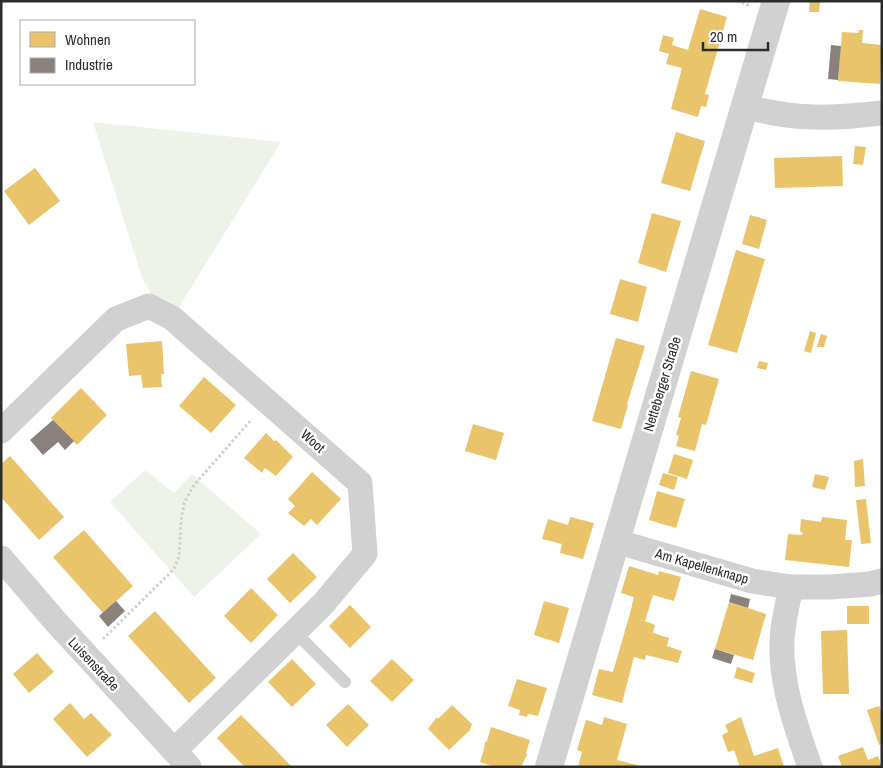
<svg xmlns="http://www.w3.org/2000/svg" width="883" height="768" viewBox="0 0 883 768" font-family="'Archivo Narrow',sans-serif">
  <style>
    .green { fill: #eef3ea }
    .homes { fill: #e9c46a }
    .industry { fill: #8a817c }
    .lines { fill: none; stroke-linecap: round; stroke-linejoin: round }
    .path { stroke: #d1d1d1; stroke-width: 3; stroke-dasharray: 2.5 2.5; stroke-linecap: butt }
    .service { stroke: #d1d1d1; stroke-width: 12 }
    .minor { stroke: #d1d1d1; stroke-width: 25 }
    .tertiary { stroke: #d1d1d1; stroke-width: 28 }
    .labels { text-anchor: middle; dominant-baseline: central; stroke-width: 5; stroke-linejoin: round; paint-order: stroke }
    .street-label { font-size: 14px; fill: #2c2c2c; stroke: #fff }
  </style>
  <rect width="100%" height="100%" fill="#fff"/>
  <g class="green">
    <path d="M93,122l188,20 -113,183 -26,-47z"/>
    <path d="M145,470l29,23 18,-19 69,60 -67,63 -84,-95z"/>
  </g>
  <g class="homes">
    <path d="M810,1h10l-1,11h-10z"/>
    <path d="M700,9l27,8 -22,77 4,1 -3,12 -5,-1 -3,11 -27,-8 11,-41 -16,-4 3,-10 -10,-3 4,-16 11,3 -2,7 16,5z"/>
    <path d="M859,30h4l-1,13 20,2 -2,39 -42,-3 4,-49 16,1z"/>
    <path d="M676,132l29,9 -15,50 -29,-8z"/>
    <path d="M855,146l11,1 -3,18 -10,-1z"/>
    <path d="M842,156l1,30 -68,2 -1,-30z"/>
    <path d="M35,168l25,33 -31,24 -25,-34z"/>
    <path d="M652,213l29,8 -15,51 -28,-9z"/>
    <path d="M750,215l17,5 -8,29 -17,-5z"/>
    <path d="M736,250l29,9 -28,94 -29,-8z"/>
    <path d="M620,279l27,8 -9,35 -28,-8z"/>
    <path d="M810,331l6,2 -5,20 -7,-2z"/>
    <path d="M821,334l6,2 -3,11h-7z"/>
    <path d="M616,338l29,8 -18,58 1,1 -7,24 -29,-8z"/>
    <path d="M162,341l2,33h-3l1,13 -19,1 -2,-13 -12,1 -3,-32z"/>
    <path d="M759,361l9,2 -2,7 -9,-2z"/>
    <path d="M691,371l28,8 -13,46 -4,-1 -7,27 -19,-5 3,-10 -3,-1 5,-17 -3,-1z"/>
    <path d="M204,377l32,28 -25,28 -32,-27z"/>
    <path d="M81,388l26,27 -30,30 -26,-27z"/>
    <path d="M473,424l31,9 -8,27 -31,-9z"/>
    <path d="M266,433l8,8 2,-1 17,17 -17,19 -11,-8 -3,5 -18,-15z"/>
    <path d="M674,454l19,6 -6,19 -19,-6z"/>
    <path d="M10,456l54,61 -25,23 -38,-43v-33z"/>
    <path d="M863,459l2,27 -10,1 -1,-26z"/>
    <path d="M312,472l29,27 -24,26 -6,-6 -7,7 -16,-13 7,-7 -7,-7z"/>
    <path d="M663,473l15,4 -4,13 -15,-5z"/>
    <path d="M815,474l14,3 -4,13 -13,-3z"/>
    <path d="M657,491l28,8 -9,29 -27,-8z"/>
    <path d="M866,499l5,44 -10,1 -5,-44z"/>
    <path d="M570,517l24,6 -11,36 -23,-6 2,-9 -20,-5 6,-20 20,6z"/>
    <path d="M822,517l25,3 -2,20h7l-3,27 -64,-7 3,-26 14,1 1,-3h-3l1,-13 20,3z"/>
    <path d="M84,530l49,56 -30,27 -50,-56z"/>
    <path d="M293,553l24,24 -27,26 -23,-24z"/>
    <path d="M629,566l29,9 1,-4 22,6 -7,24 -21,-6 -8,26 10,4 -2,8 16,5 -2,8 15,5 -4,12 -32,-8 -1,5 -11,-3 -12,46 -30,-8 7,-26 14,3 16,-55 5,-20 -13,-4z"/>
    <path d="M251,588l27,27 -27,28 -27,-27z"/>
    <path d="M544,601l25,7 -10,35 -25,-8z"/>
    <path d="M729,602l37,12 -13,46 -38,-11z"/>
    <path d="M350,605l21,22 -21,21 -21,-22z"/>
    <rect x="847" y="606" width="22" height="18"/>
    <path d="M155,611l61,67 -27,25 -61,-67z"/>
    <path d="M847,630l2,64h-26l-2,-63z"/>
    <path d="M37,653l17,19 -25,21 -16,-19z"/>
    <path d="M292,659l24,25 -24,23 -24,-25z"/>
    <path d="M392,659l22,21 -22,22 -22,-21z"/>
    <path d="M737,667l18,6 -3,10 -18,-5z"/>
    <path d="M517,679l30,9 -9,28 -10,-2 -1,3 -8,-2 1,-5 -12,-4z"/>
    <path d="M70,703l14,16 7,-6 21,22 -25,22 -34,-38z"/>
    <path d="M348,704l21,21 -22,22 -21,-22z"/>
    <path d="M452,705l20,19 -2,6 -21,20 -21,-21 8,-11h3z"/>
    <path d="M879,706l3,7v31l-3,1 -12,-35z"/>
    <path d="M241,715l28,28 23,24h-47l-14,-14 -14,-15z"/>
    <path d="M604,717l23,7 -10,36 20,5 -1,2h-58l4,-15 -5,-2 9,-30 16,5z"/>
    <path d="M741,717l13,39 24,-8 6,19h-44l-6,-17 -6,2 -6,-17 6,-3 -3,-7z"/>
    <path d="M491,727l39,13 -4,13 1,2 -6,12h-26l-15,-5 4,-13 1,-7 2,-1z"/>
    <path d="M863,747l5,13 10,-4 4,11h-40l-4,-11z"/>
  </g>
  <g class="industry">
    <path d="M831,45l10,1 -3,34 -10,-1z"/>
    <path d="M53,420l21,21 -9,9 -7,-8 -15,13 -13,-15z"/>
    <path d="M731,594l19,5 -2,9 -19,-6z"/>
    <path d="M116,601l9,10 -17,16 -9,-11z"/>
    <path d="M715,649l19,6 -3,9 -19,-6z"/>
  </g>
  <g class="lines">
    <g class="path">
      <path d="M737,1l14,5"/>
      <path d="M103,639l71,-70 5,-12 2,-36 3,-18 10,-18 58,-66"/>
    </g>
    <path class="service" d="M295,632l50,50"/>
    <g class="minor">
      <path d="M744,106c48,14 88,13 138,7"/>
      <path d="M1,431l115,-112 33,-13 23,12 188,165 5,71 -42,50 -149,147"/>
      <path d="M615,541l137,40 39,6h39l40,-3 12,-3"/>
      <path d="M1,558l55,64 133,145"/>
      <path d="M791,587c-3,14 -6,28 -8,42 -6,46 12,95 27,138"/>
    </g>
    <path class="tertiary" d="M549,767l227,-766"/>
  </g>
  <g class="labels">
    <g class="street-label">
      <text transform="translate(662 384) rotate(-73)">Netteberger Straße</text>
      <text transform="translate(313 441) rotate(41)">Woot</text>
      <text transform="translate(702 566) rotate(16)">Am Kapellenknapp</text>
      <text transform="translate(94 664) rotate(47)">Luisenstraße</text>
    </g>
  </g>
  <rect width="883" height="768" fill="none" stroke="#2c2c2c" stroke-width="5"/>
  <rect x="20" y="20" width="175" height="65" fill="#ffffff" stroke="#ababab"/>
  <rect x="30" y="32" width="25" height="15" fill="#e9c46a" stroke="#ababab"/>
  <text x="65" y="45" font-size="15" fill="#2c2c2c">Wohnen</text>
  <rect x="30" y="58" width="25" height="15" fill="#8a817c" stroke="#ababab"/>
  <text x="65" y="70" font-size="15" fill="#2c2c2c">Industrie</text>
  <path d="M703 42v8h65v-8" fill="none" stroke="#2c2c2c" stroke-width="2.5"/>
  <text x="710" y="42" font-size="15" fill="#2c2c2c" stroke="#ffffff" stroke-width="4" paint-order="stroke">20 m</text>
</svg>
